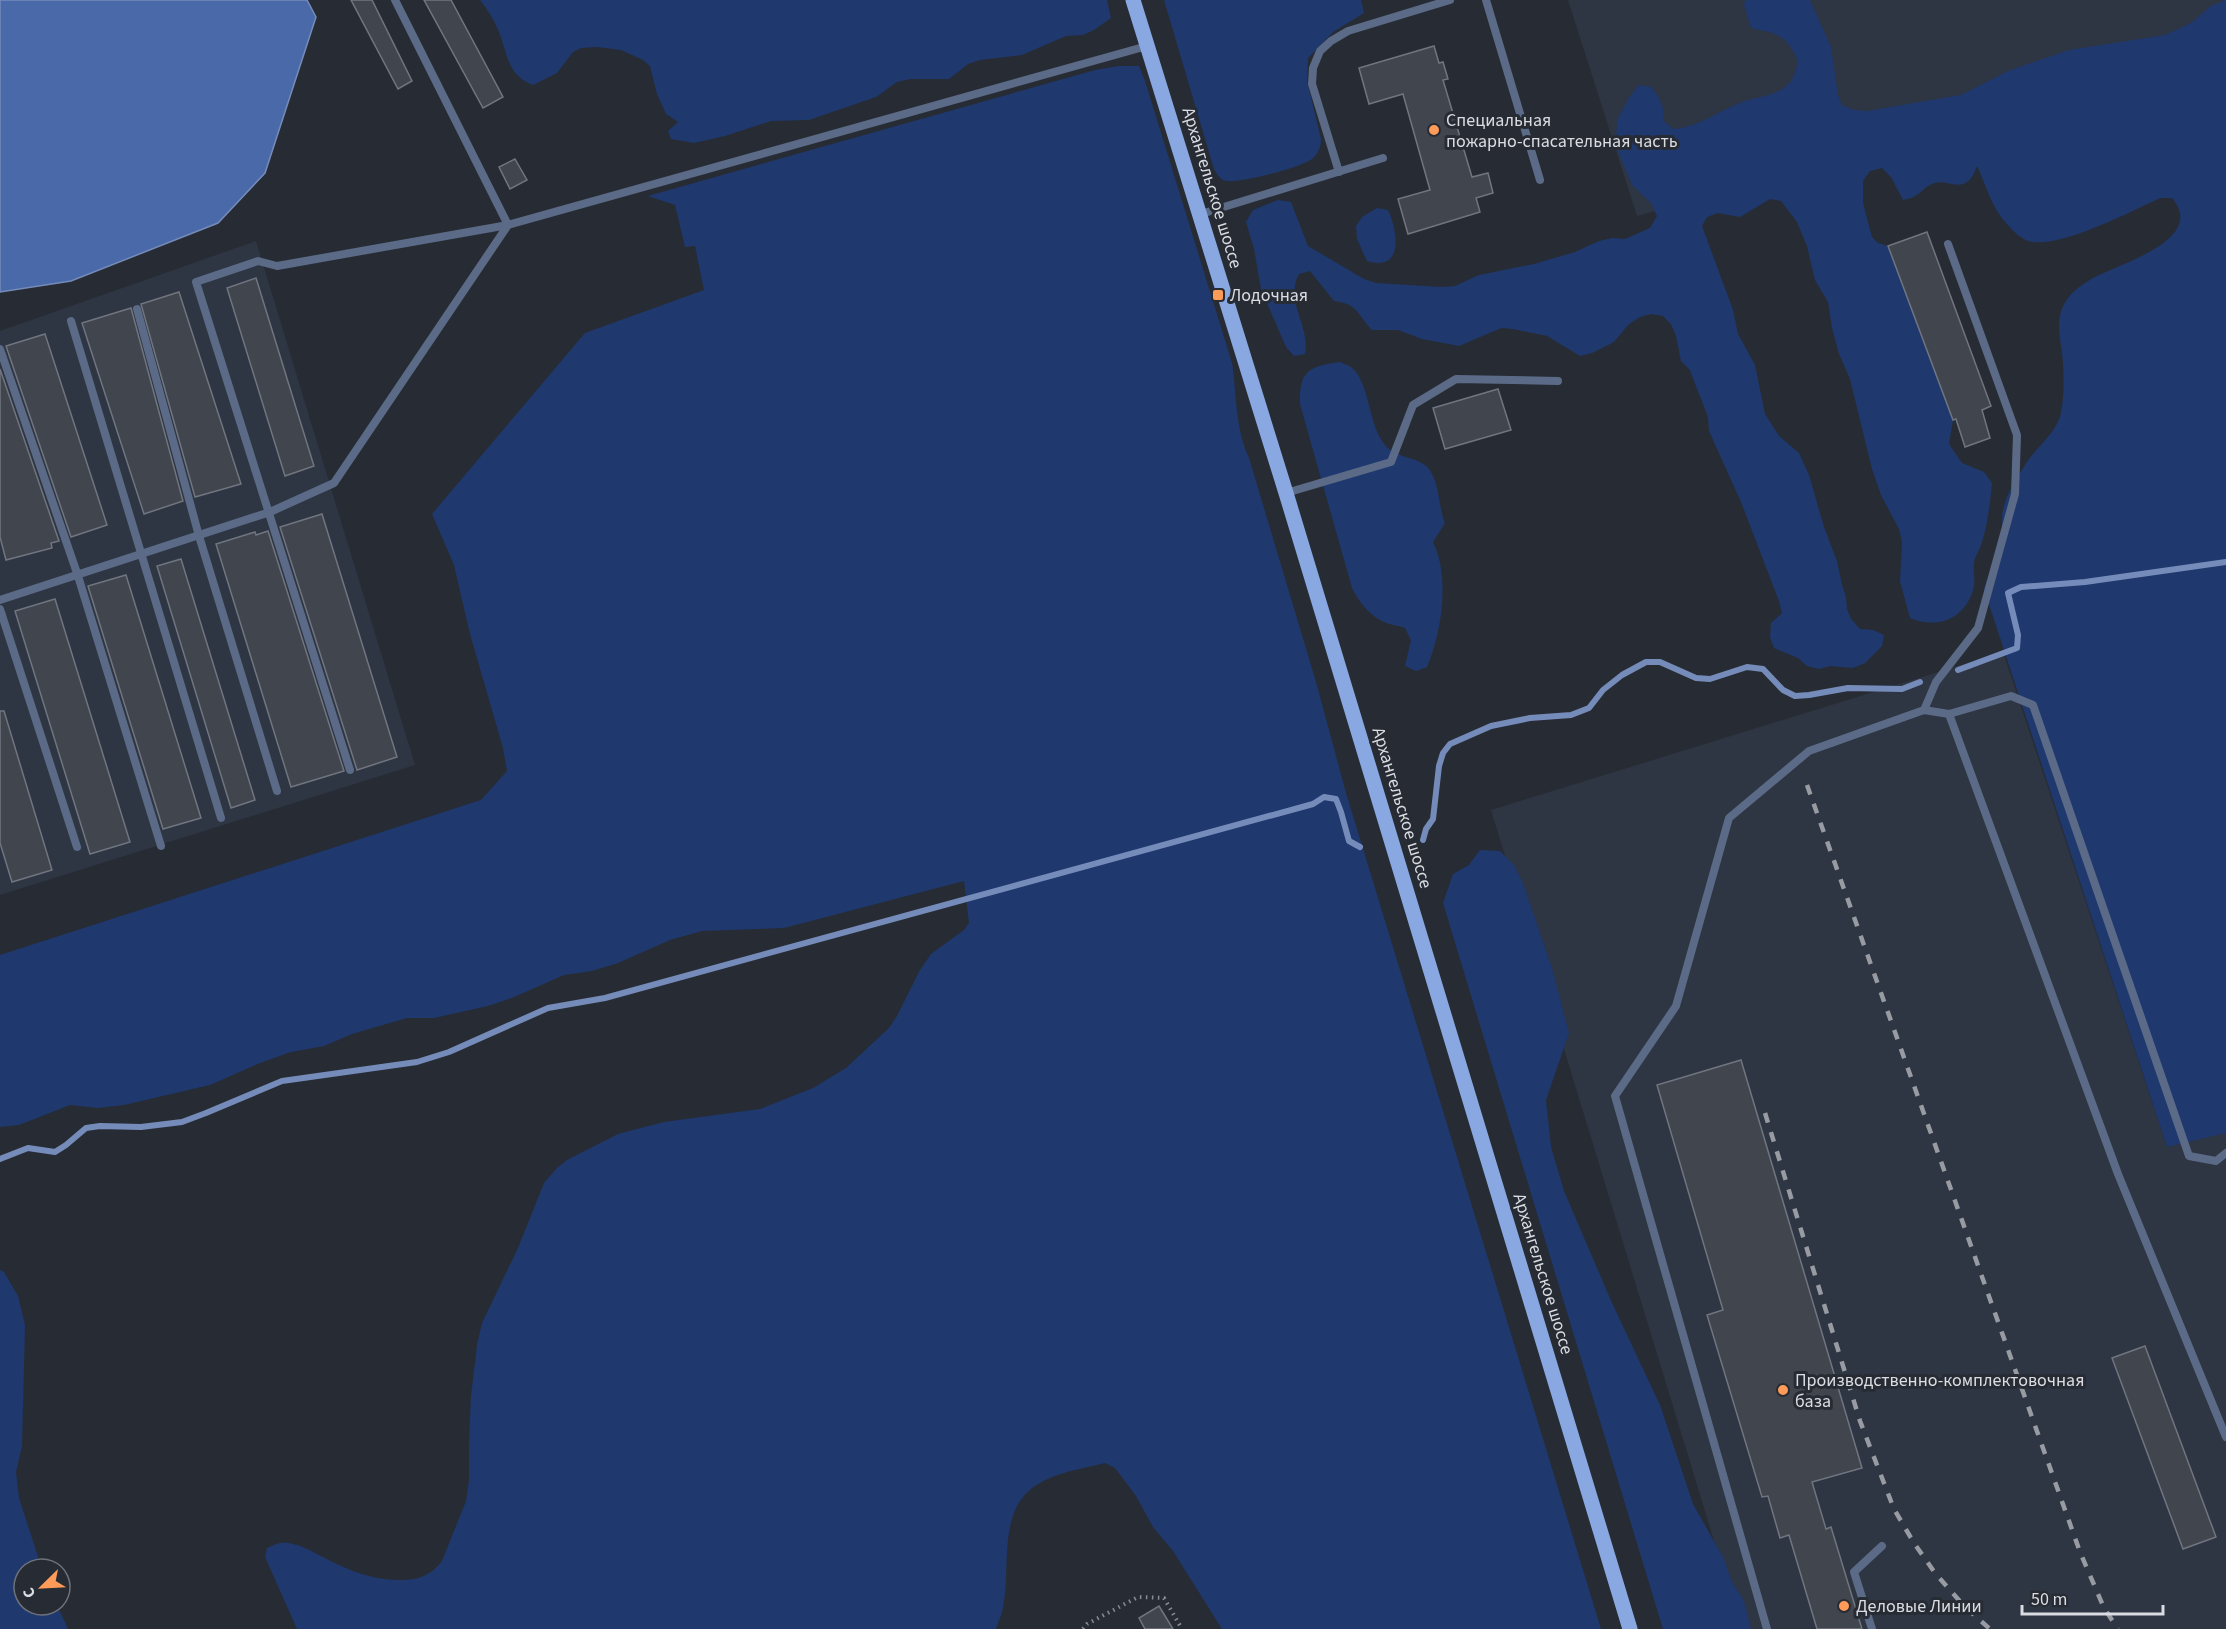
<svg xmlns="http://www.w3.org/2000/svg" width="2226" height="1629" viewBox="0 0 2226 1629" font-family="'Source Sans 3',sans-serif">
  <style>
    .built { fill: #2e3543 }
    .green { fill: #1f386e }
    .water { fill: #4a69a9; stroke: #758cba; stroke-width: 1.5 }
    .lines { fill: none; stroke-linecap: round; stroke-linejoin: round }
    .stream { stroke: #758cba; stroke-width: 6 }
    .building { fill: #41454e; stroke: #70757f; stroke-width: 1.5 }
    .path { stroke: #888c93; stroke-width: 4; stroke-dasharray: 1.5 4.5; stroke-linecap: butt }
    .lane { stroke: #5b6a86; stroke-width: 8 }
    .primary { stroke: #89a7e1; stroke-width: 15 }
    .rail { stroke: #989ba2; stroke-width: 4.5; stroke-dasharray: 10 10; stroke-linecap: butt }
    .poi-dot { fill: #fe9b58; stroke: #272c34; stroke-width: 2 }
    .labels { text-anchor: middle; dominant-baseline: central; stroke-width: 6; stroke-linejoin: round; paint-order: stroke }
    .poi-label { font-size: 18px; fill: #dadce2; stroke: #272c34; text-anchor: start }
    .street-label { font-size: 18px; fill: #dadce2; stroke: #272c34 }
  </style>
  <rect width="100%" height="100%" fill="#272c34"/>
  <g class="built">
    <path d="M1568,0h658v49l-589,167z"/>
    <path d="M256,241l159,524 -415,130v-564z"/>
    <path d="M2003,652l164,495 59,-22v504h-485l-250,-819z"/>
  </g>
  <g class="green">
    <path d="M480,0h627l4,18 -17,12 -11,5 -17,1 -44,19 -42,5 -12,4 -19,15h-39l-13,3 -21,15 -67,23 -38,1 -46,15 -31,7 -23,-4 -3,-8 10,-9 -12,-8 -9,-20 -7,-28 -7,-6 -22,-10 -24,-3 -16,1 -8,4 -16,21 -24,12c-26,-10 -25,-30 -34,-53 -5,-12 -11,-22 -19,-32z"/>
    <path d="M1164,0h197l3,13 -31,19 -25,26 -1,23 14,58c0,8 -3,15 -9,20 -10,8 -79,27 -89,21 -4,-2 -7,-8 -9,-11z"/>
    <path d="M1746,0h64l21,47 7,48 4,10 12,5 13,1 94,-16 47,-24 61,-21 96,-15 26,-12 20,-17 15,-6v1133l-59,14 -183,-558c6,-18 15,-38 18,-57 1,-7 -1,-15 1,-22 3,-16 14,-32 22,-45 10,-17 32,-32 36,-52 3,-16 3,-33 2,-50 -1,-21 -10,-42 3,-62 7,-11 19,-19 31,-25 25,-13 110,-37 75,-78h-12c-30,14 -95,48 -127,44 -10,-1 -19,-10 -26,-18 -15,-15 -21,-39 -30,-58 -2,5 -5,13 -10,16 -10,7 -21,-2 -32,1 -14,4 -13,14 -32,17l-12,-23 -9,-9 -12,3 -7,10v22l9,34 6,6 10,3 65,174 -4,24 13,19 22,9 8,11c-2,20 -4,39 -10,59 -2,7 -7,14 -8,21 -1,8 1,16 0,23 -7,32 -35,44 -64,32l-10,-37 2,-39 -3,-13 -18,-34 -9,-26 -22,-90 -11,-25 -7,-26 -4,-26 -13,-22 -8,-34 -10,-24 -16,-21 -11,-2 -30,18 -22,-4 -11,4 -5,9 31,84 5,24 17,31 10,49 14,22 20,17 10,22 15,52 13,34 5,24 4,12 1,12 4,10 9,10 13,1 11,5 -2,11 -17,17 -12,5 -23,-2 -11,3 -12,-3 -9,-8 -24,-10 -4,-11 1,-14 11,-10 -3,-12 -38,-99 -32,-71 -1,-14 -14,-36 -4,-11 -9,-9 -5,-25 -5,-12 -8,-8 -12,-2 -11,3 -11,7 -15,18 -22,11 -12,3 -33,-20 -34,-7 -12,-1 -42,18 -37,-7 -24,-9h-26c-15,-16 -14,-26 -38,-29l-24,-30 -11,3c-15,27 12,53 6,80l-11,2 -8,-9 -25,-58 -7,-40 -8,-27 7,-12 25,-10 13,2 17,44 56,33 12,4 66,4 13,-1 24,-11 55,-11 41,-12 24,-11 13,-3 13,1 25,-11 7,-12 -6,-13 -19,-18 -16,-38 1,-27 13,-24 9,-11 12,2c10,12 13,19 13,34l9,8c26,-2 46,-18 69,-27 14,-5 33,-6 44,-16 8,-5 10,-17 12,-25 -12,-27 -20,-27 -47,-33l-7,-23z"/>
    <path d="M1119,66h20l6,15 87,282c5,33 3,64 17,95l67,224 30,111 255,836h-379l-49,-78 -20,-24 -17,-31 -21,-28 -10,-5c-24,6 -49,9 -70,23 -38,25 -24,84 -32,121 -1,8 -5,15 -7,22h-699l-32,-72 2,-9c7,-3 14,-7 22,-5 11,2 21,7 30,12 27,14 48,24 79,25 18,1 33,-4 44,-19l24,-60 3,-21v-38l2,-46 6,-51 5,-22 36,-75 26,-65 13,-15 10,-8 51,-26 46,-12 96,-13 53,-21 33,-20 43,-40 8,-12 23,-46 11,-16 33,-24 5,-7 -5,-42 -180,47 -82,3 -32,9 -52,23 -26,8 -28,4 -50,22 -26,9 -54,12h-27l-55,16 -28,12 -33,6 -31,11 -50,22 -86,20 -26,3 -28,-3 -51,20 -19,2v-172l481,-155 26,-29 -4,-23 -33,-114 -16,-69 -22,-51 153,-181 119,-43 -9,-44 -10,1 -10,-42 -27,-9 447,-126z"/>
    <path d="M1377,208l11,2c10,22 16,62 -21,51l-10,-22 -1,-13 6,-9z"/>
    <path d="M1340,362c3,2 10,3 12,6 18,15 16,57 33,77 11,14 34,11 44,24 11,15 9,37 16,54l-12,19c17,34 9,90 -6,125l-11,4 -11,-5 6,-26 -6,-12c-7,-3 -17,-3 -23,-7 -13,-6 -24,-21 -30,-33l-52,-184c-1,-33 9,-38 40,-42z"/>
    <path d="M1480,850l20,1 14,14 9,18 29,85 17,65 -23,67 5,47 13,44 48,112 48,102 33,99 31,55 7,21 13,21 7,28h-88l-220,-726 10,-29 16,-9z"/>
    <path d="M0,1270l4,2 14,24 7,29 -3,121 -6,26 3,26 23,71h-18v36h33l11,24h-68z"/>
  </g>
  <path class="water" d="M0,0h307l9,17 -51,156 -47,50 -147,58 -71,11z"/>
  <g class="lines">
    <g class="stream">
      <path d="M1958,670l59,-22 1,-13 -10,-42 13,-6 64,-5 141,-20"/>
      <path d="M1423,840l3,-11 7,-10 6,-53 4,-13 7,-9 41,-18 39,-8 41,-3 18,-7 14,-18 19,-15 24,-13h14l36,16 14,1 37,-12 16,2 20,21 12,6 14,-1 39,-7 54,1 18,-7"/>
      <path d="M0,1159l28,-11 27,4 11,-7 20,-17 14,-2 41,1 41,-5 24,-9 76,-32 135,-19 32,-10 99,-44 57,-10 708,-194 11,-7 12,2 5,13 8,29 11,6"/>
    </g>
  </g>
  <g class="building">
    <path d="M351,0h21l40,81 -14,8z"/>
    <path d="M424,0h27l52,97 -20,11z"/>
    <path d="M1434,46l5,17 4,-1 5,17 -5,1 29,97 16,-4 5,20 -17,5 4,14 -72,22 -10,-35 32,-9 -27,-96 -34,10 -10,-36z"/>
    <path d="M515,159l12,21 -17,9 -11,-22z"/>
    <path d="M1927,232l64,174 -9,4 8,28 -25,9 -9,-28 -3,1 -65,-174z"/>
    <path d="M256,278l58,188 -29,10 -58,-188z"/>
    <path d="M179,292l62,192 -46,13 -54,-193z"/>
    <path d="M131,308l52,193 -39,13 -62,-191z"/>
    <path d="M45,334l62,191 -36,12 -65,-191z"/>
    <path d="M0,369l59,172 -8,2 1,5 -46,12 -6,-23z"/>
    <path d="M1498,389l13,41 -66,19 -12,-41z"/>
    <path d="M322,514l75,243 -40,13 -77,-243z"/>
    <path d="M268,531l76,240 -53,16 -75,-243 39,-12 1,3z"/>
    <path d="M181,559l74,241 -24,8 -74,-242z"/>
    <path d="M126,575l75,243 -38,11 -75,-243z"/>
    <path d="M55,599l75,243 -40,12 -75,-243z"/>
    <path d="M0,711h4l48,159 -40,12 -12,-39z"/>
    <path d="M1741,1060l121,408 -50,14 14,47 5,-2 31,102h-45l-28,-94 -9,3 -12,-42 -6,1 -55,-182 16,-5 -66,-225z"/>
    <path d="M2145,1346l71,191 -33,12 -71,-191z"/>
    <path d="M1159,1606l14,23h-28l-6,-11z"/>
  </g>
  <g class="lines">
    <path class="path" d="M1083,1629l4,-5 51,-27 26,1 18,31"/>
    <g class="lane">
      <path d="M1486,0l54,180"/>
      <path d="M1339,172l-27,-88 1,-16 7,-17 11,-10 17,-10 102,-31"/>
      <path d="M1201,214l182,-56"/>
      <path d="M137,309l62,227 78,255"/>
      <path d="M71,321l150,497"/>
      <path d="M0,349l78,227 83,270"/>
      <path d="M1286,493l105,-31 22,-57 43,-26 102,2"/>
      <path d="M0,600l270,-88 64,-29 174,-258 639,-179"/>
      <path d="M0,609l77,238"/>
      <path d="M1924,710l12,-28 42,-54 37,-134 2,-59 -69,-191"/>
      <path d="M1949,714l169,460 108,263"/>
      <path d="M350,770l-154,-488 62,-21 19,5 231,-41 -113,-225"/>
      <path d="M1767,1629l-152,-533 61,-90 53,-188 80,-67 115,-41 25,4 62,-18 22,9 156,451 27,5 10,-8"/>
      <path d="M1872,1629l-18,-57 28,-26"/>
    </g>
    <path class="primary" d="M1133,0l153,493 344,1136"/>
    <g class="rail">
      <path d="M1807,785l273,767 24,56 14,21"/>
      <path d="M1765,1113l95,308 34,88 20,34 21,30 30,34 25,22"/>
    </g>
  </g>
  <g class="poi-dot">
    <circle cx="1434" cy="130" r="6"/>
    <rect x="1212" y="289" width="12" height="12" rx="3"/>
    <circle cx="1783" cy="1390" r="6"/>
    <circle cx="1844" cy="1606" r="6"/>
  </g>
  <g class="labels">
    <g class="poi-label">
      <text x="1446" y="120">Специальная<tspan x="1446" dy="21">пожарно-спасательная часть</tspan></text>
      <text x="1230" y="295">Лодочная</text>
      <text x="1795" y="1380">Производственно-комплектовочная<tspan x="1795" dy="21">база</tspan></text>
      <text x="1856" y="1606">Деловые Линии</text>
    </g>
    <g class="street-label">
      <text transform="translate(1212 188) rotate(73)">Архангельское шоссе</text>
      <text transform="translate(1402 808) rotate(73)">Архангельское шоссе</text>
      <text transform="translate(1543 1274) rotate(73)">Архангельское шоссе</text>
    </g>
  </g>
  <g transform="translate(42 1587) rotate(246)"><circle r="28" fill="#272c34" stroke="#6f727a" stroke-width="1.5"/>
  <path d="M0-4.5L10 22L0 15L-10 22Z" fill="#fe9b58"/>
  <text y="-9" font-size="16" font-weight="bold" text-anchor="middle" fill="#dadce2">С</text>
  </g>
  <path d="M2022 1605v9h141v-9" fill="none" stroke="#dadce2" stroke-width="3"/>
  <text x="2031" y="1605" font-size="18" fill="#dadce2" stroke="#272c34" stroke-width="4.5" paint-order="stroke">50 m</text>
</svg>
